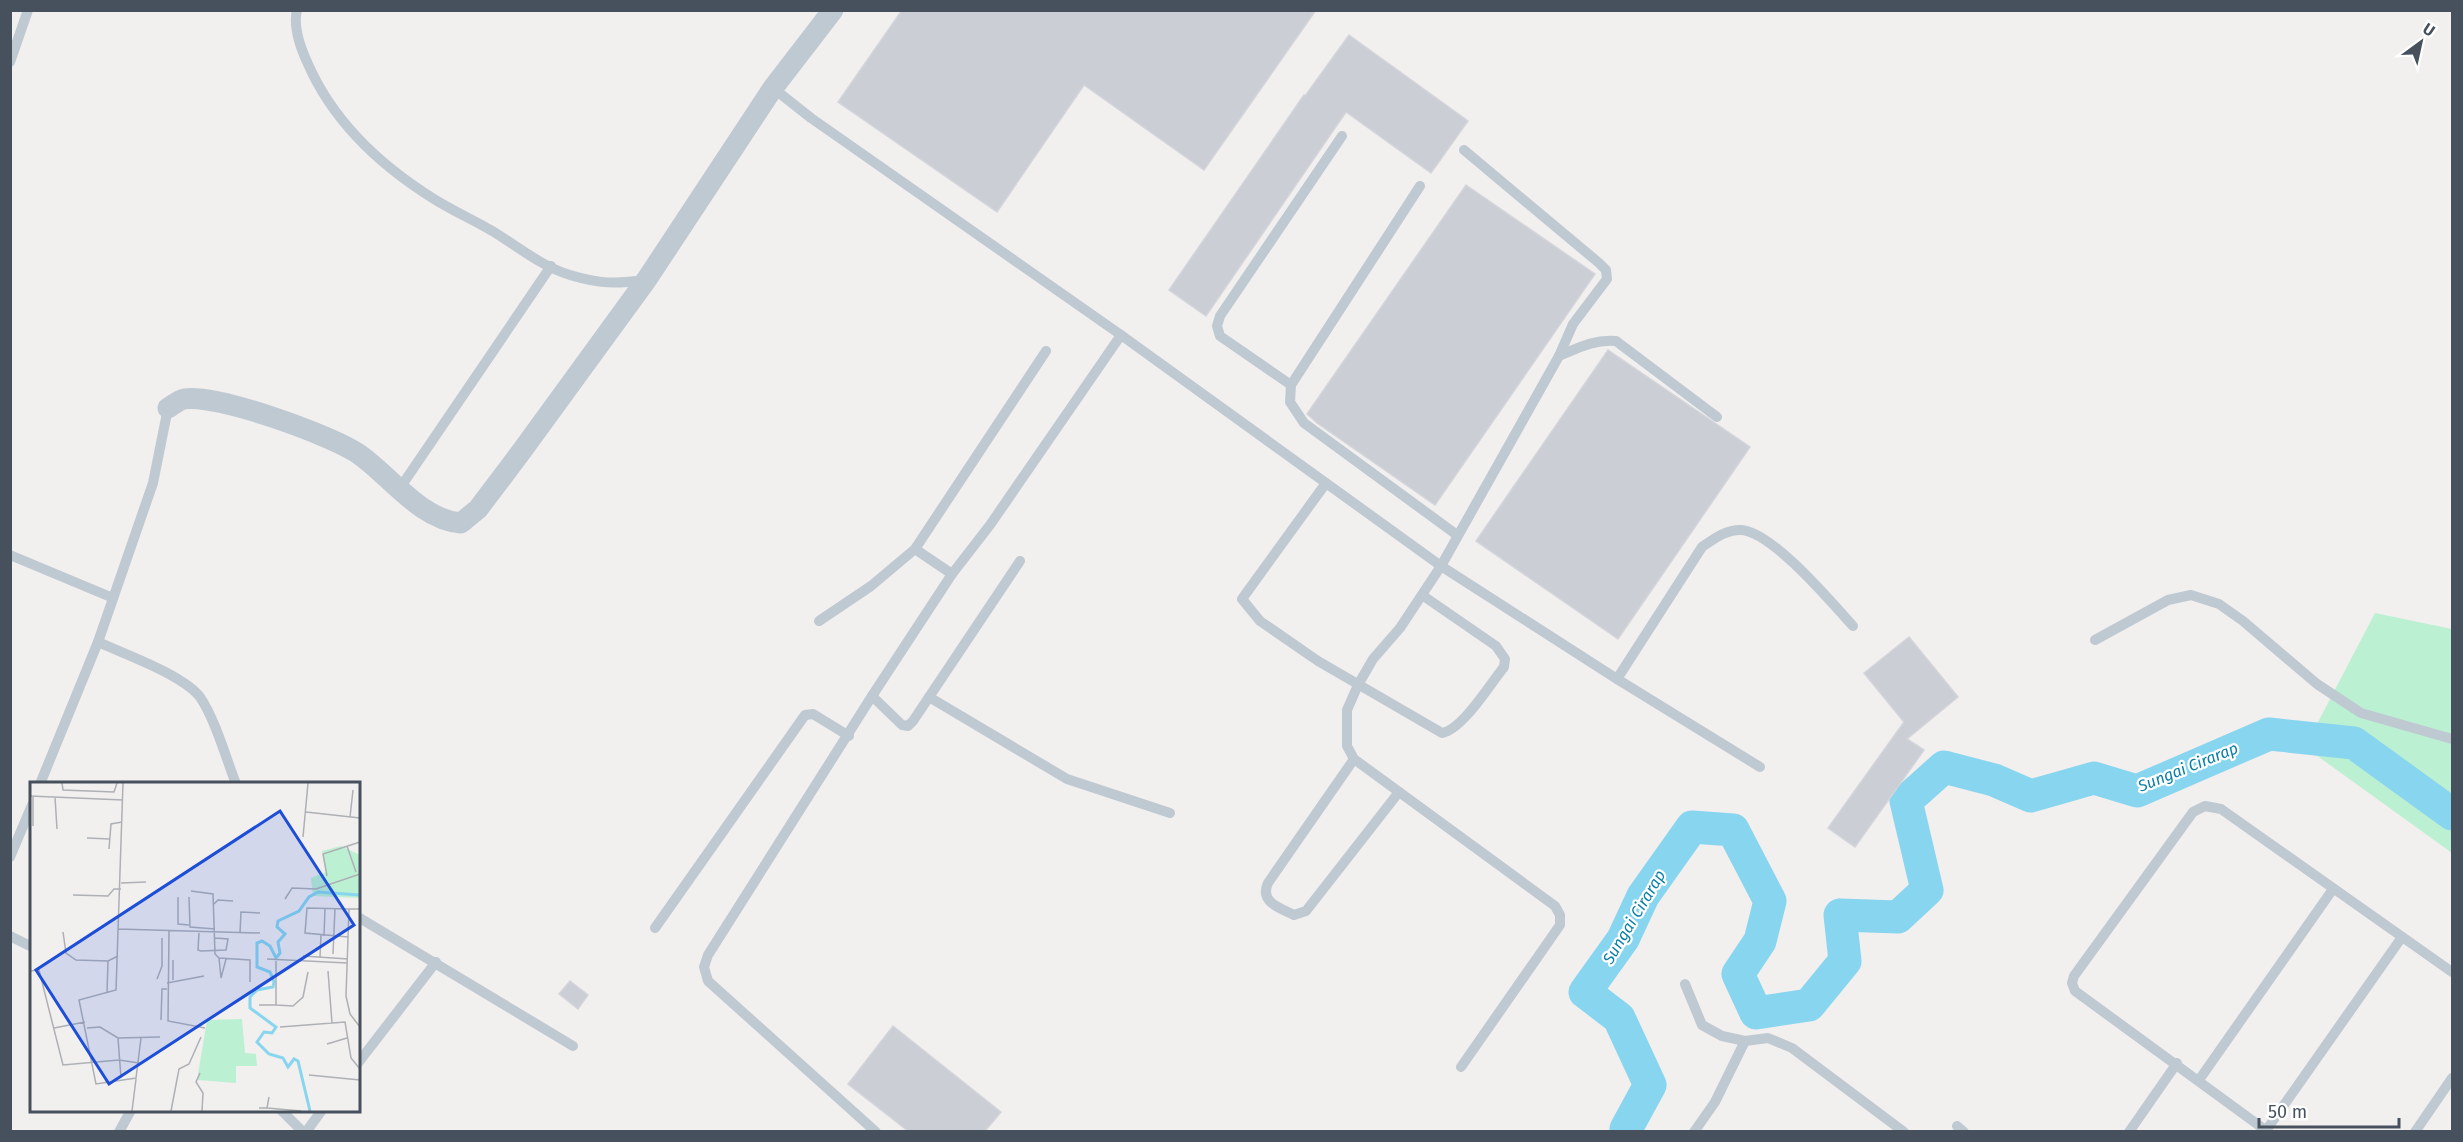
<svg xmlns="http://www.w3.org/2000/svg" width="2463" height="1142" viewBox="0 0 2463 1142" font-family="'Fira Sans',sans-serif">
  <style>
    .green { fill: #bcf0d2 }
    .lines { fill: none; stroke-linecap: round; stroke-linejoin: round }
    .river { stroke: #88d5ef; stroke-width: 33 }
    .building { fill: #cbced4; stroke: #d3d5db; stroke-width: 1.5 }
    .service { stroke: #bfc9d1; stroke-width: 10 }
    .minor { stroke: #bfc9d1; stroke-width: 21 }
    .labels { text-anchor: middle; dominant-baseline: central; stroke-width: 4.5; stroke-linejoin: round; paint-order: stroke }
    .water-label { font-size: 16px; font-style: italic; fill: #087fa6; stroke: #fff }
    .inset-river { fill: none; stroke: #88d5ef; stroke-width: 3 }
    .inset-road { fill: none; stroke: #adb0b5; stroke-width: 1.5 }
    .view { fill: #1d4ed8; fill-opacity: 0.15; stroke: #1d4ed8; stroke-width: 3 }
    .inset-edge { fill: none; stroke: #46515d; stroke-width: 3 }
  </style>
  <rect width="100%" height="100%" fill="#f2efef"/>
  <path class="green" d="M2375,613l77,16v224l-147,-106z"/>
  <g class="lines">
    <path class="river" d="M1627,1132l-1,-3 24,-44 -31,-67 -34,-26 38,-53 20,-43 49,-69 41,3 37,71 -10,40 -22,33 18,39 53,-8 36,-44 -5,-46 58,2 29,-27 -21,-89 38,-34 50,13 37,16 63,-18 43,13 132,-57 85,9 98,71"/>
  </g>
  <g class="building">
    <path d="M902,10h414l-112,160 -120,-85 -87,127 -159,-110z"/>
    <path d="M1349,35l119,86 -37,52 -85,-61 -140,204 -37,-26 135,-195 1,1z"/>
    <path d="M1466,185l129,89 -160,231 -118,-82 -10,-9z"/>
    <path d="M1608,350l142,97 -132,192 -142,-98z"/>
    <path d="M1909,637l49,60 -51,42 17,11 -69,97 -27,-19 76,-106 -40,-49z"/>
    <path d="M570,981l18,14 -10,14 -19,-15z"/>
    <path d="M893,1026l108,86 -16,19h-77l-60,-47z"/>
  </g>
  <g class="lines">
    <g class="service">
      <path d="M297,10c-4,16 4,39 11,54 25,57 73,102 126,135 19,12 40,21 60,33 24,15 49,35 76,43 30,9 45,9 76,5"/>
      <path d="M10,62l18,-52"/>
      <path d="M773,88l38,30 310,217 320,231 176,113 143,88"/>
      <path d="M1420,186l-129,199 -1,17 14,21 153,112"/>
      <path d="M1559,356c19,-8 36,-17 57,-15l101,76"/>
      <path d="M1291,385l-71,-49 -3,-10 3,-10 122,-180"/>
      <path d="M1326,483l-84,116 18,22 58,40 124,72c21,-4 48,-49 62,-66l1,-8 -9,-13 -74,-51"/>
      <path d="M400,488l151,-222"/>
      <path d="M915,549l37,25"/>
      <path d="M10,555l103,43"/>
      <path d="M819,621l52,-35 44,-37 131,-198"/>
      <path d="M2095,640l73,-40 23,-5 28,9 24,17 74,63 44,29 91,26"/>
      <path d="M98,642c27,12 85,33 102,55 15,22 26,61 36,87"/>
      <path d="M1617,679l85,-132c12,-8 23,-17 38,-17 31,0 92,73 113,96"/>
      <path d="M872,696l30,29 6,1 5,-5 107,-160"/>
      <path d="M929,697l138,82 103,34"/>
      <path d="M1354,759l-86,124c-9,19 12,25 26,32l12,-4 93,-119"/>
      <path d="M40,784l58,-142 55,-159 15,-75"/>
      <path d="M10,857l22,-52"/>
      <path d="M358,917l215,129"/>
      <path d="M655,928l150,-213 8,-1 36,22"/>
      <path d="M10,936l22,11"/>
      <path d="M1685,984l17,41 20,11 23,5 23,-3 24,10 112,84"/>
      <path d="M358,1063l78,-101"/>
      <path d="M1461,1067l99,-142v-10l-5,-9 -201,-147 -7,-13v-36l11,-25 15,-26 27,-31 41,-62 118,-210 14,-32 34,-45 -1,-9 -7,-7 -135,-113"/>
      <path d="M2199,1080l134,-191"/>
      <path d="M281,1110l22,22"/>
      <path d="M1957,1126l7,6"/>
      <path d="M119,1132l12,-22"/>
      <path d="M306,1132l16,-22"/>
      <path d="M876,1132l-168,-151 -4,-14 4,-12 164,-259 80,-122 38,-49 131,-190"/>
      <path d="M1694,1132l21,-30 30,-61"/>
      <path d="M2129,1132l48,-69"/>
      <path d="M2265,1132l137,-195"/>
      <path d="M2268,1132l-193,-141 -3,-8 2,-7 119,-164 12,-6 16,3 231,163"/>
      <path d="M2415,1132l37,-54"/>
    </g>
    <path class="minor" d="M168,408c5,-3 11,-8 16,-9 31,-6 150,37 176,56 31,22 61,65 101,68l17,-14 43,-57 126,-173 126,-191 60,-78"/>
  </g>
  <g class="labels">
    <g class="water-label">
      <text transform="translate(2188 767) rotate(-22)">Sungai Cirarap</text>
      <text transform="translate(1634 917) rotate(-59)">Sungai Cirarap</text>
    </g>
  </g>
  <g transform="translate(30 782)">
    <rect width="330" height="330" fill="#f2efef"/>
    <path d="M311,64l19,9v43l-47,-2 -2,-18 15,-6 -4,-21zM212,237l3,34 11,1 1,12h-21v17l-39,-3 10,-60z" fill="#bcf0d2"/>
    <path class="inset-river" d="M280,329l-12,-50 -4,-2 -6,8 -5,-9 -14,-4 -12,-12 7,-10 8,1 4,-6 -26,-19v-11l7,-7 16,-3 1,-5 -4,-10 -13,-5v-24l5,-2 8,5 6,12 4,-5 -2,-11 7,-8 -8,-7 1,-6 21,-10 10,-14 9,-5 42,3"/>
    <path class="inset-road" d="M32,1l1,7 51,2 3,-9M93,1l-7,207 -37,10 17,84 40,-6 5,-40M0,14l93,4M25,15l2,32M276,30l54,6M320,35l3,-27M3,44v-30M273,55l5,-54M57,56l23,1M317,64l9,26M79,67l2,-25 11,-2M297,94l-4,-22 37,-12M91,101l25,-1M161,109l22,3 2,60 4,4 31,2v22M43,113l35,1 6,-7h7M148,115v27l11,1M159,115l1,30 25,2M255,117l7,-11 24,1 44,-15M184,122l4,-4 15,1M330,127h-11l-3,87 4,18 10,13M88,147l142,4M139,149l-1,90 37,7M33,150l3,21 10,7 32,1 10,-5M169,151l-1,17 3,1 25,-1 2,-11 -13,-1M210,151l1,-21 19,1M294,154l1,-28M318,155l-43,-4 2,-25 42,1M303,172l2,-46M273,174l45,3M290,175l1,-22M189,176l2,20 5,-19M237,177l80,4M0,189l9,-1 24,95 56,-5 20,3M298,189l4,52M127,197l5,-13v-28M143,198v-20M137,201l37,-7M77,211l1,-32M229,223h17v-44M246,223l17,1 10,-9 5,-25M131,238l1,-31h5M250,245l65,-5 6,36 9,11M24,246l31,-6M57,246l13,-1 18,11 42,-1M88,256l3,40M297,262l20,-6M170,291l-4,9 7,11 -1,18M279,293l51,5M229,326h8l2,-11M237,326l34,3M102,329l4,-32M141,329l8,-42 10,-5 12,-27"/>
    <path class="view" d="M250,29l74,114 -245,159 -73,-114z"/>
    <rect width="330" height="330" class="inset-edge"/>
  </g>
  <rect width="2463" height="1142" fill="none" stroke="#46515d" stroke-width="24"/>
  <g transform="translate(2421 42) rotate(33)" stroke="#ffffff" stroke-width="4.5" paint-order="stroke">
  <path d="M0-4.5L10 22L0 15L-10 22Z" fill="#46515d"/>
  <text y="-9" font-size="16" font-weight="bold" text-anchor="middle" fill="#46515d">U</text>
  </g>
  <path d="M2259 1118v9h140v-9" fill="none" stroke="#46515d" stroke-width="3"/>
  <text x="2268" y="1118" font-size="18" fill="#46515d" stroke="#ffffff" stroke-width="4.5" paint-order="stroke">50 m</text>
</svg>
